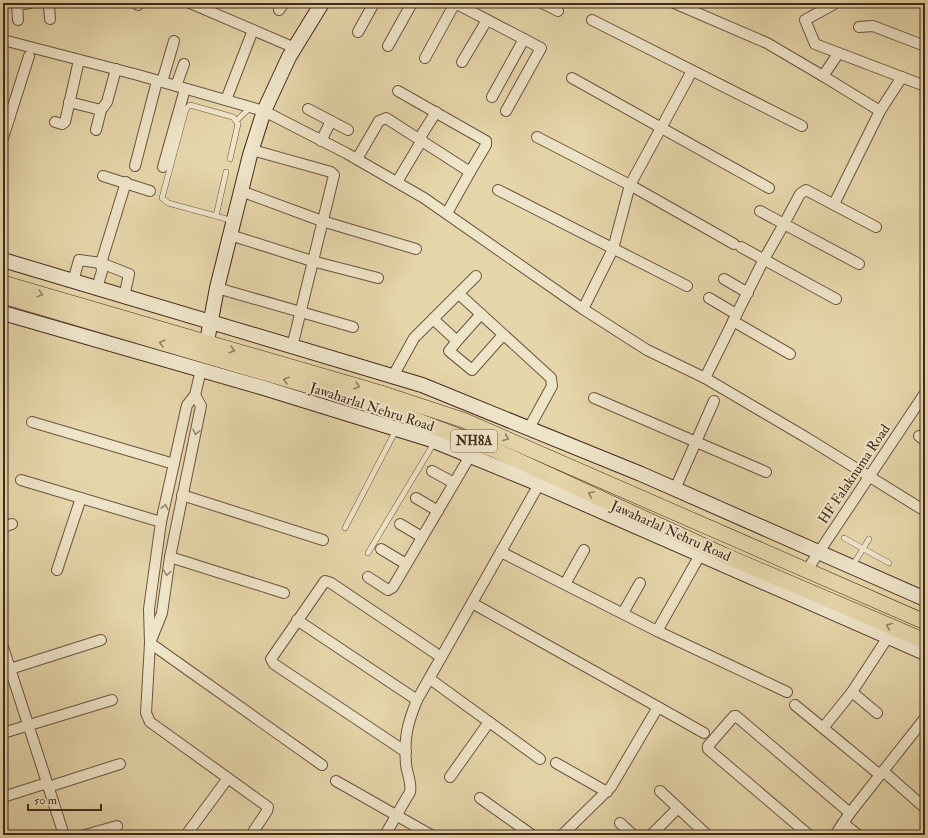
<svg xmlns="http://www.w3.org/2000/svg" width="928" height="838" viewBox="0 0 928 838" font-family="'IM FELL Double Pica',serif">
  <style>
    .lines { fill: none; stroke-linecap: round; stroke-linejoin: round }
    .lane-casing { stroke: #6c553f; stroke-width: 6 }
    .street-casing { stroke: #6c553f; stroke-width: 12 }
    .secondary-casing { stroke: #432a1b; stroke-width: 16 }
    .primary-casing { stroke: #432a1b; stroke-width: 16 }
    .lane { stroke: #eee4c8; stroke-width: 5 }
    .street { stroke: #eee4c8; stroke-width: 10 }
    .secondary { stroke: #eee4c8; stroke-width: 14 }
    .primary { stroke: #e5d5aa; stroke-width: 15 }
    .oneway { stroke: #948062 }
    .oneway2 { stroke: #988772 }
    .labels { text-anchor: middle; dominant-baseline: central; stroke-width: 4; stroke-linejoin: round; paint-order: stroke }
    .shield { fill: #eee4c8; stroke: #76624f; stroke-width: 1 }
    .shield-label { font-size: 13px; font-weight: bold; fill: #432a1b }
    .street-label { font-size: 14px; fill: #432a1b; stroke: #eee4c8 }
  </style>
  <rect width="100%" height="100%" fill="#e5d5aa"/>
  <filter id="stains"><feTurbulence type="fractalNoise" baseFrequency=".005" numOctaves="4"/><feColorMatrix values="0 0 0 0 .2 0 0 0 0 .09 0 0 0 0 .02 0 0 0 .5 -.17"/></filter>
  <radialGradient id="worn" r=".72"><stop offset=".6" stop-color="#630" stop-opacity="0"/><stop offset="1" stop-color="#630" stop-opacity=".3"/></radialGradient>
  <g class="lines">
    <defs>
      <g id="lane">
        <path d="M237,120l14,-13"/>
        <path d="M226,172l-10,44 17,5"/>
        <path d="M216,216l-48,-13 -6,-5 24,-89 4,-4 43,12 5,7 -8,35"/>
        <path d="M345,528l51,-98"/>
        <path d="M844,538l45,25"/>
        <path d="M368,553l66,-110"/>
        <path d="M853,565l16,-26"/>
      </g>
      <g id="street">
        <path d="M47,3l2,2 1,14"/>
        <path d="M190,3l105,45"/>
        <path d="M455,3l86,45 -35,63"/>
        <path d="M542,3l16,8"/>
        <path d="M674,3l93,40 56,33 15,-22"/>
        <path d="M833,3l1,1 -29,16 10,24 110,42"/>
        <path d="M138,5v-2"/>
        <path d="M279,10l5,-7"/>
        <path d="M18,20l-1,-15 13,-2"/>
        <path d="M592,20l210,106"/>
        <path d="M859,27l14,-1 52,20"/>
        <path d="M358,32l16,-29"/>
        <path d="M3,40l135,35 126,36 82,42 78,45 159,111 64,41 58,28 102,60 118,73"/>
        <path d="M388,46l24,-43"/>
        <path d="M425,58l30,-55"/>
        <path d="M462,62l25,-42"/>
        <path d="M823,76l57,35 -46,93"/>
        <path d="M572,78l197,110"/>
        <path d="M162,82l12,-41"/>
        <path d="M176,86l8,-22"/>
        <path d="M492,97l32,-58"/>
        <path d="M226,100l27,-70"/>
        <path d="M69,102l32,8"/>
        <path d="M308,109l40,21"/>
        <path d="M880,111l22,-34"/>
        <path d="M55,122l7,2 3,-2 14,-62"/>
        <path d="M96,130l5,-20 6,-8 9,-33"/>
        <path d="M537,137l93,48 104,59"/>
        <path d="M3,138l26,-82"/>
        <path d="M419,139l17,-27"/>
        <path d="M321,141l10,-20"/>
        <path d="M252,150l79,22 3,3 -42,172"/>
        <path d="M357,159l22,-38 7,-3 84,54 16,-27v-4l-88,-50"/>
        <path d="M135,166l22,-85"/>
        <path d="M163,167l22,-78"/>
        <path d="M103,176l47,15"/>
        <path d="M397,182l25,-42"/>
        <path d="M498,190l189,96"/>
        <path d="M241,191l81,30 94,28"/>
        <path d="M447,213l23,-41"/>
        <path d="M230,235l82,26 66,17"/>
        <path d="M741,247l95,52"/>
        <path d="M859,264l-75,-40 16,-30 6,-4 70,37"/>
        <path d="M724,279l24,14"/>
        <path d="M73,281l6,-21 22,3 28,11 -5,23"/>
        <path d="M97,288l5,-17 -1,-8 25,-81"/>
        <path d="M217,288l136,39"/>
        <path d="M459,294l92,84 1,8 -23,42"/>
        <path d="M709,298l27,16"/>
        <path d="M583,309l30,-60 17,-64 62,-114"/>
        <path d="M433,319l24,22 24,-27"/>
        <path d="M733,321l57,33"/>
        <path d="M457,341l-8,10 23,19 31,-35"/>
        <path d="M201,370l-6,25 -8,10 -26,117 -12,87 1,34 -4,70 4,9 118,85 -1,4 -16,24"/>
        <path d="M393,376l21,-38 62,-62"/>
        <path d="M705,378l58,-117 21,-37 -24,-13"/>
        <path d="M594,398l172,74"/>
        <path d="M32,422l142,42"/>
        <path d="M919,436l6,5"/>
        <path d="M432,471l22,12"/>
        <path d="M21,480l140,42"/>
        <path d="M675,489l39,-88"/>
        <path d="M182,495l141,45"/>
        <path d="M416,498l22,13"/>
        <path d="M400,524l22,13"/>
        <path d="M3,527l9,-3"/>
        <path d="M381,549l25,15"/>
        <path d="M501,552l156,79 130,61"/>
        <path d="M170,557l114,36"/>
        <path d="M57,570l24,-72"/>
        <path d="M807,570l118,-177"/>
        <path d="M368,577l20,13 5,-3 77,-131"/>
        <path d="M565,584l19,-34"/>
        <path d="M472,603l186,104 -47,80 -49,48"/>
        <path d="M623,613l17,-30"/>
        <path d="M297,620l120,80"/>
        <path d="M657,631l43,-76"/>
        <path d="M152,638l10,-25 8,-56 31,-151 -6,-11"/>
        <path d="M150,643l172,122"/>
        <path d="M3,647l61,188"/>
        <path d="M10,669l91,-29"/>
        <path d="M430,679l110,80"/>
        <path d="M852,692l25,21"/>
        <path d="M795,705l28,23"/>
        <path d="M658,707l46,26"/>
        <path d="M3,733l109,-33"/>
        <path d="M406,752l-132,-88 -3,-5 54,-78 6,2 110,74"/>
        <path d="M556,763l51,29"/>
        <path d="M883,771l42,37"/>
        <path d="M880,775l-57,-47 29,-36 36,-55"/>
        <path d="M450,777l39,-55"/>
        <path d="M336,781l95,54"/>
        <path d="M48,787l72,-23"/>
        <path d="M660,791l47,44"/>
        <path d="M3,797l44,-14"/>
        <path d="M480,798l52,37"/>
        <path d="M620,823l13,12"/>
        <path d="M843,823l15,12"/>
        <path d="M85,835l32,-9"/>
        <path d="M186,835l42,-57"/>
        <path d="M385,835l25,-43c2,-9 -3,-18 -4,-28 -2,-27 1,-39 11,-64l125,-221"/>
        <path d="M651,835l27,-27"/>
        <path d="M809,835l-101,-86v-3l26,-30h2l114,97"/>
        <path d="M835,835l15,-22 75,-95"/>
      </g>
      <g id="secondary">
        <path d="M3,260l419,125 219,89 284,125"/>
        <path d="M3,313l261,75 165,51 110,45 386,169"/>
        <path d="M205,352l12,-64 33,-133 14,-44 25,-54 33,-54"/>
      </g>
      <g id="primary">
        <path d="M3,283l381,111 79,26 462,202"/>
        <path d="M3,296l381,112 111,42 229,105 201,86"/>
      </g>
    </defs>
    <use href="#lane" class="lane-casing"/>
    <use href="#street" class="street-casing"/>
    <use href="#secondary" class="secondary-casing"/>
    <use href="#primary" class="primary-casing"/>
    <use href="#lane" class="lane"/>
    <use href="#street" class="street"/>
    <use href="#secondary" class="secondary"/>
    <use href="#primary" class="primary"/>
  </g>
  <defs><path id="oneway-chevron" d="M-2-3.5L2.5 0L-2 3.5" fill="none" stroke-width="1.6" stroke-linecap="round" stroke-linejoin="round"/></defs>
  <g class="oneway">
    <use href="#oneway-chevron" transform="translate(40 294) rotate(17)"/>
    <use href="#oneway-chevron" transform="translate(162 343) rotate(-164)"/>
    <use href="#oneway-chevron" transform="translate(232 350) rotate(16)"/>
    <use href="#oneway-chevron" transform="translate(286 380) rotate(-164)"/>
    <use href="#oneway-chevron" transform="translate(357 386) rotate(16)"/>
    <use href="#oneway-chevron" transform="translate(506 438) rotate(23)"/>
    <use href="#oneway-chevron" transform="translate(591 494) rotate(-155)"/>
    <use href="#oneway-chevron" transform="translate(889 626) rotate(-157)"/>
  </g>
  <g class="oneway2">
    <use href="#oneway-chevron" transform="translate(196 432) rotate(103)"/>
    <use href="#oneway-chevron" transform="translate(165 507) rotate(-77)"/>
    <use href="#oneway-chevron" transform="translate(167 573) rotate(98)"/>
  </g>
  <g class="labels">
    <rect class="shield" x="451" y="430" width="46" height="22" rx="3"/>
    <g class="shield-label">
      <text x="474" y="441">NH8A</text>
    </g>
    <g class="street-label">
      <text transform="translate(372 407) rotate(18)">Jawaharlal Nehru Road</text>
      <text transform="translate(854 474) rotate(-56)">HF Falaknuma Road</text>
      <text transform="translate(671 531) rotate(24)">Jawaharlal Nehru Road</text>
    </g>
  </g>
  <rect width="928" height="838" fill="none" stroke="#e5d5aa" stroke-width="16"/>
  <rect x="4" y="4" width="920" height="830" fill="none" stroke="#432a1b" stroke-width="2"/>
  <rect x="8" y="8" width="912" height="822" fill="none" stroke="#432a1b"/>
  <path d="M28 804v6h73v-6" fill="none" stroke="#432a1b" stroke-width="2"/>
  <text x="34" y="804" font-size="12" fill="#432a1b" stroke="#eee4c8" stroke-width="3" paint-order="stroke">50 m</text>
  <rect width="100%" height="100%" filter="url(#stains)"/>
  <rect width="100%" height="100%" fill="url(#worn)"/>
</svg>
